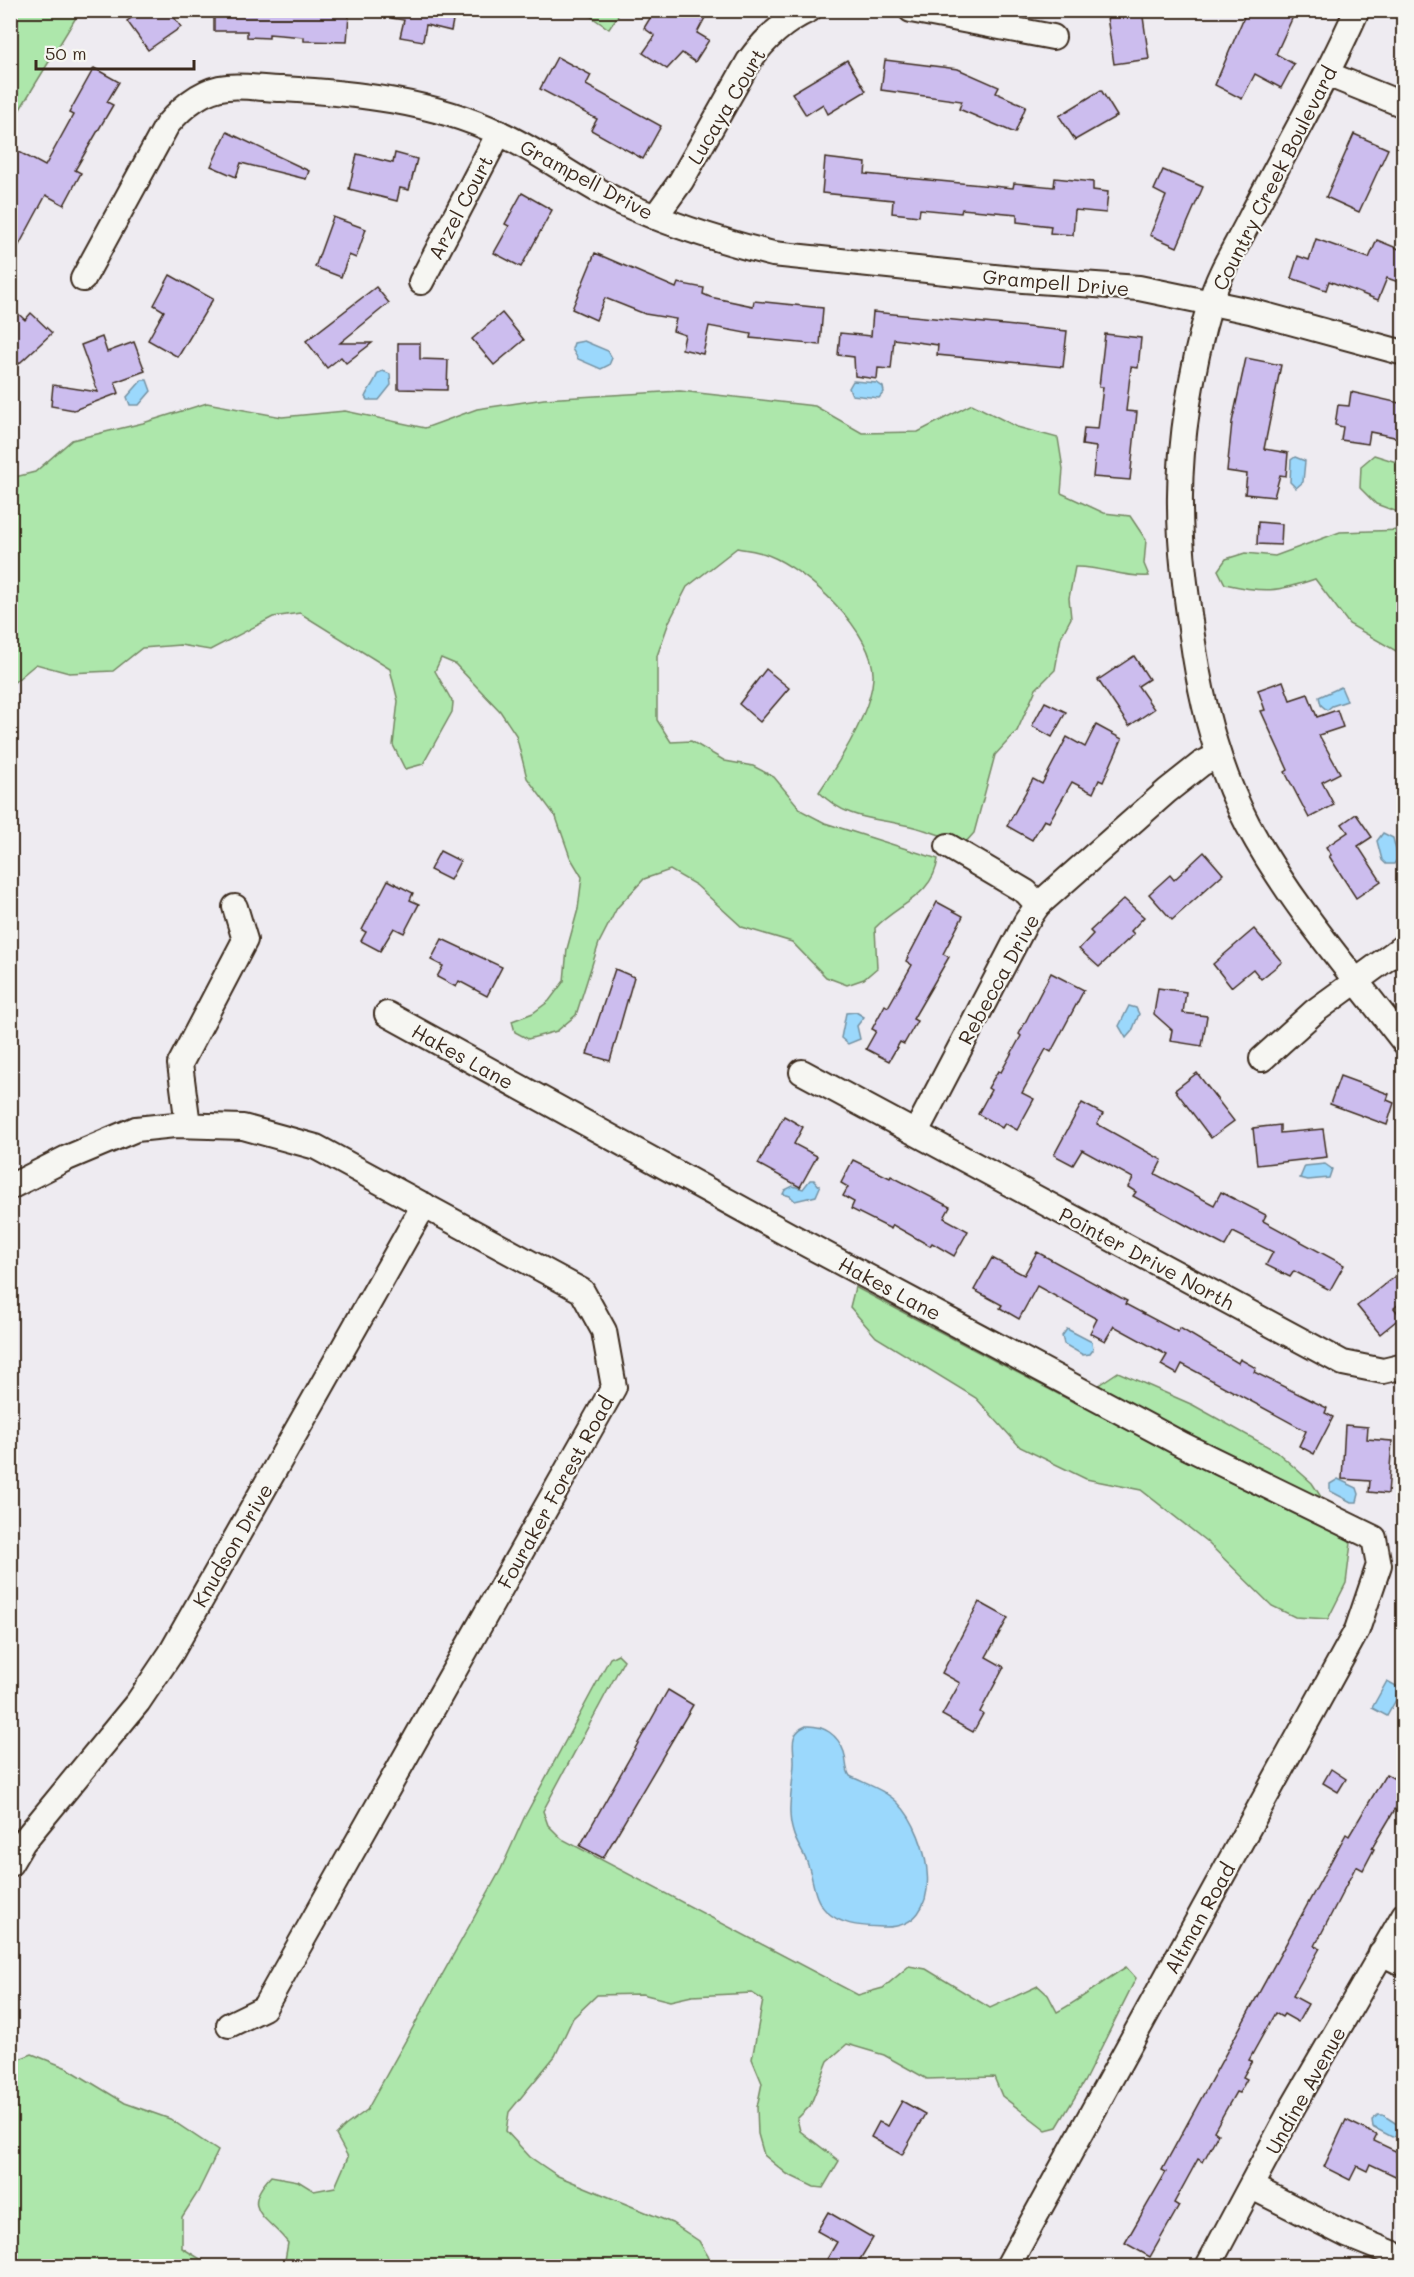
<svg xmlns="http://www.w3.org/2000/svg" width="1414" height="2277" viewBox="0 0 1414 2277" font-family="Mali,sans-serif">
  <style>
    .green { fill: #ade7ab; stroke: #748864; stroke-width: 1.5 }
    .water { fill: #9bd8fc; stroke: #7592a3; stroke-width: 1.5 }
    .building { fill: #ccbdee; stroke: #3b2a1e; stroke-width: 1.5 }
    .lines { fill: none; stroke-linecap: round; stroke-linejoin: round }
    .minor-casing { stroke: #3b2a1e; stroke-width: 28 }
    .minor { stroke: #f6f6f2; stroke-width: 24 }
    .labels { text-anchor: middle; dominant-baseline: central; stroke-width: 4.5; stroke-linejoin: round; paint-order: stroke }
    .street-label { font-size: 20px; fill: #3b2a1e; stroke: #f6f6f2 }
  </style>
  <rect width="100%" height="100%" fill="#eeebf1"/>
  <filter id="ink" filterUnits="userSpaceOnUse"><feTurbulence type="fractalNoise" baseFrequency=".0167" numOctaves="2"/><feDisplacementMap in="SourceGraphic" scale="12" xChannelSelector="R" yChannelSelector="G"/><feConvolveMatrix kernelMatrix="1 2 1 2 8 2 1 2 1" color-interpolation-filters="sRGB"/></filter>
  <g filter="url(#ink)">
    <g class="green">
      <path d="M11,10l69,1 -69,113 -1,-113z"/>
      <path d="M575,11h46l-12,18 -22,-15z"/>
      <path d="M680,391l135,15 47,27 56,-1 54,-28 45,23 41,11 5,31 -2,24 43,20 26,3 16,24 -2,24 5,12c-25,2 -48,-10 -74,-9l-6,31 2,20 -10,19 -6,33 -19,19 -19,42 -22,24 -21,78 -10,11c-18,-7 -36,-14 -54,-18 -37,-9 -62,-5 -91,-34 19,-28 52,-80 54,-114 3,-45 -66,-108 -105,-123 -9,-4 -21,-5 -31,-7l-50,39 -18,35 -12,34v64l14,22 20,-1 34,20 28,5 21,11 28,34 23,12 113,36c-5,37 -40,45 -63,69l2,40 -13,11 -17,6 -21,-8 -34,-35 -50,-15 -46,-42 -26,-15 -26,9 -27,29 -18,35 -23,72 -19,16 -29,8 -13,-7 -3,-11 21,-8 16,-12 15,-20 3,-32 11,-40 4,-32 -12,-20 -14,-40 -29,-39 -11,-43 -16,-24 -45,-47 -14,-6 -6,13 18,32 -1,9 -29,52 -18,5 -12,-24 5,-44 -8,-32 -90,-56 -27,4 -63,33 -30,-5 -38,3 -29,23 -44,2 -33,-9 -25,21v-207l24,-6 37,-32 71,-17 64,-20 75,14 63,-6 80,17 52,-19 67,-10z"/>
      <path d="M1374,455l29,9v50l-27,-10 -16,-16 1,-22z"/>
      <path d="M1403,530v125l-54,-31 -34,-45c-38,13 -51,14 -90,5l-7,-14 8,-11 19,-6 30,3 65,-24z"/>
      <path d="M855,1287l218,115 45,-30 75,33 83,46 36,32 39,60 -5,40 -18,36 -33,-2 -23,-11 -66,-65 -65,-51 -55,-11 -66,-32 -44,-49 -100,-61 -26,-30z"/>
      <path d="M618,1654l6,6 -81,151 5,14 14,14 296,156 25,-7 26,-22 17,3 64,39 48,-22 10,9 9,17c25,-13 45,-30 69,-45l10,11 -52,104 -27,45 -11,3 -44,-34 -8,-19 -67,2 -43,-24 -37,-11 -19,17 -18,45 -13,13 3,12 39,30 -16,27 -9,-1 -27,-13 -23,-19 -6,-21 -1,-27 5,-24 -10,-24 11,-59 -11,-7 -60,3 -22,5 -28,-7 -45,1 -24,23 -18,38 -46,56 -3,19 24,26 28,19 114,47 27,18 15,25h-430l4,-23c-19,-26 -50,-32 -17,-67l27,5 16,10 21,-4 13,-30 -12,-22 9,-9 22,-16 134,-241 23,-51 86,-160z"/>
      <path d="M32,2054l35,14 58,35 45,16 48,32 -20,41 -16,25v31l30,18h-201v-204z"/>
    </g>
    <g class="water">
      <path d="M584,341l24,10 4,7 -3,7 -8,4 -23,-10 -6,-10 2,-6z"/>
      <path d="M383,371l7,3 1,11 -12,15h-12l-2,-3c4,-9 10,-15 13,-24z"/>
      <path d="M142,380h5l4,11 -12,14h-9l-3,-8z"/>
      <path d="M853,381l24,2 6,4 1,5 -5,6 -27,-3 -3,-7z"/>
      <path d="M1295,457l10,4 -2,21 -7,6 -6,-6 1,-22z"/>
      <path d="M1341,687l6,14 -15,5 -5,4 -6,-5 -2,-8z"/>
      <path d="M1383,833l10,5 5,20 -4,6h-8l-4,-4 -5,-19z"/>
      <path d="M1129,1006l7,2 3,6 -7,17 -6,7 -7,-12z"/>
      <path d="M856,1012l8,5 -7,9 3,13 -12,5 -7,-6 5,-25z"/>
      <path d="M1325,1164l7,5 -3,9 -21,2 -8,-2 5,-12z"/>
      <path d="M810,1180h4l6,7 -4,9 -21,5 -5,-5 -7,-2 2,-4 8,-4 10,3z"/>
      <path d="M1067,1329l25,13 1,8 -3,4 -7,1 -19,-11 -2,-8z"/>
      <path d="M1338,1479l19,9 2,6 -2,8h-6l-21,-11v-7z"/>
      <path d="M1387,1681l15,8 -15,27 -15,-8z"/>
      <path d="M806,1726c18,-1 32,9 38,26 3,9 1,17 6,24 16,8 35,14 48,27 31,31 53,127 -16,124 -21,-1 -40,-1 -56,-16 -13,-13 -12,-30 -18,-46 -3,-11 -12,-21 -15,-33 -7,-22 0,-45 1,-68 1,-16 -7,-30 12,-38z"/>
      <path d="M1378,2115h5l17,11v9l-8,2 -19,-10 -1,-7z"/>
    </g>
    <g class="building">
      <path d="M143,10h26l12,17 -33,23 -21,-29z"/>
      <path d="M214,10h116v3l19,2 -2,27 -43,-1v-4l-35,-3v4l-22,-1v-6h-33z"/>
      <path d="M392,10h63l-4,21 -25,-6 -3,16 -23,-4 4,-17 -12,-2z"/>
      <path d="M655,10h54l-12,23 12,7 -14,22 -13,-9 -15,16 -24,-16 12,-17 -11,-8z"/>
      <path d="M1106,10h36l7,49 -35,5z"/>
      <path d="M1247,10h49l-20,44 18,10 -13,24 -26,-14 -13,25 -27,-14z"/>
      <path d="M557,57l34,18 -5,10 75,41 -18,33 -52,-29 6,-11 -57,-30z"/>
      <path d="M847,60l19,31 -38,23 -5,-10 -17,11 -14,-22z"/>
      <path d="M885,60l73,9 41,18 -3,6 30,13 -11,27 -56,-24 3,-8 -81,-11z"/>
      <path d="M94,68l25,14 -12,20 6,3 -38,65 6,3 -17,32 -18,-10 -36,67v-115l35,19 28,-51 -4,-2z"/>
      <path d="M1101,90l16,26 -42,24 -16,-24z"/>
      <path d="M227,132l82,39 -3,8 -65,-16 -5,14 -25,-11z"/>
      <path d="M1354,134l34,15 -29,63 -33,-15z"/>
      <path d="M395,153l22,6 -8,31 -9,-2 -3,13 -48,-12 8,-35 36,9z"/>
      <path d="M825,158l41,5 -1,11 148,14 1,-5 40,4 1,-9 38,4v8l15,2 -2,21 -31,-3 -2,25 -23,-2 1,-7 -34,-4v-8l-55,-5 -1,4 -41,-4 -1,7 -27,-3 1,-13 -71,-7z"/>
      <path d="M1163,170l40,17 -26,60 -27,-12 16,-39 -12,-6z"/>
      <path d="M522,193l30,17 -31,57 -27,-14 15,-27 -4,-2z"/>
      <path d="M333,217l33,12 -10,29 -7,-3 -8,22 -26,-10z"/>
      <path d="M1316,239l53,19 8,-18 27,11v33l-17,-6 -9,22 -49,-19 -3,9 -35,-12 7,-22 11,4z"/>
      <path d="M595,253l81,35 2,-5 26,5 -1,6 7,3 43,9 1,-5 69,7 -3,37 -70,-7 1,-4 -42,-8 -6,28 -21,-5 3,-14 -12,-4 3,-12 -31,-5 -40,-16 -9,22 -24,-11z"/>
      <path d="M170,275l43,24 -35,58 -30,-17 16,-29 -10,-6z"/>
      <path d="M376,287l13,16 -49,40h32l-26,20 -5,-6 -14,11 -21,-27z"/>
      <path d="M10,306l15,14 6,-7 21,20 -42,39z"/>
      <path d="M873,312l194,19 -4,36 -126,-12 1,-10 -44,-6 -3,30 -13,-1 -1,11 -22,-3 -1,-19 -16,-2 2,-22 31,3z"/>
      <path d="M502,313l22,27 -30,25 -22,-26z"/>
      <path d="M1105,334l36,4 -3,30 -7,-1 -5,44 11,1 -7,68 -37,-3 3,-30 -14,-2 2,-17 14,1 5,-42h-4z"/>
      <path d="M102,337l5,15 27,-10 11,29 -30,11 4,11 -45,17 -23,-4 2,-21 45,7 -17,-47z"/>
      <path d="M398,343h22v16l28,1 -1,30 -49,-1z"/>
      <path d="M1246,358l35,7 -17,84 24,4 -2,23 -6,-1 -6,22 -29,-3 2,-20 -20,-3 5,-49z"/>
      <path d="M1351,392l53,12v35l-34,-7 -2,12 -27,-4 2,-13 -8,-2 3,-20 11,1z"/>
      <path d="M1258,522l24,2 -1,21 -24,-1z"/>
      <path d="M1134,656l15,23 -11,7 16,23 -25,17 -31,-46z"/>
      <path d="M766,669l23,19 -29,34 -21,-18z"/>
      <path d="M1283,681l7,19 18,-6 9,23 20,-7 6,17 -24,8 21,38 -18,9 12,23 -25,13 -24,-46 3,-2 -27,-59 4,-1 -7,-20z"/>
      <path d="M1045,702l21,10 -14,25 -20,-11z"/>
      <path d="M1096,725l26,14 -19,43 -4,-2 -6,13 -21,-11 -23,40 -5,-2 -12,20 -25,-14 26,-47 9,5 25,-47 18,10z"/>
      <path d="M1356,814l16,23 -14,9 23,35 -25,17 -27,-42 2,-1 -5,-8 22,-15 -6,-8z"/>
      <path d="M440,851l20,10 -10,19 -20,-10z"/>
      <path d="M1204,852l19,22 -51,46 -23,-26 21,-19 4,5z"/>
      <path d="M388,880l25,13 -3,7 9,4 -15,29 -10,-5 -14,23 -19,-10 5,-9 -4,-2z"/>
      <path d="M1124,899l20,18 -13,14 3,3 -35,33 -20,-18 14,-15 -3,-3z"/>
      <path d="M937,902l26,14 -20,38 6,3 -36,62 4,2 -13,23 -4,-2 -11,19 -23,-12 10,-18 -4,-2 13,-24 3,2 24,-42 -6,-4z"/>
      <path d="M1254,929l28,33 -21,17 -8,-10 -22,18 -18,-23z"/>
      <path d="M442,939l60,28 -15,29 -28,-15 -3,6 -19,-10 6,-11 -12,-6z"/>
      <path d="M615,969l19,8 -24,84 -23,-7z"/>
      <path d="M1051,973l33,17 -33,62 -5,-3 -24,44 12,6 -17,31 -12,-7 -3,5 -24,-14 13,-24 -3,-2 10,-17 3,1 20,-36 -2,-2z"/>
      <path d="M1158,988l28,4 -3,21 24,3 -5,30 -32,-5 2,-11 -18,-16z"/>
      <path d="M1197,1073l37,48 -23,17 -36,-48z"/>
      <path d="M1340,1076l49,18 -2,6 7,3 -7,22 -57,-21z"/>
      <path d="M1082,1103l21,11 -6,10 65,36 -7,14 59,31 7,-13 45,23 -3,6 81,44 -14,25 -36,-19 -4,6 -24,-12 7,-13 -40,-20 -8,14 -25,-13 -67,-37 3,-4 -8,-5 5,-9 -51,-28 -9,15 -19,-10z"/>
      <path d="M784,1116l19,11 -9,17 23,12 -17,31 -42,-23z"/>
      <path d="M1280,1125v8l43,-4 4,28 -70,8 -4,-37z"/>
      <path d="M853,1160l37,18 1,-2 59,31 -6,11 24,13 -14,25 -22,-13 -2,3 -37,-21 -2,4 -40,-20 3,-7 -11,-6 5,-9 -7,-4z"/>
      <path d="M1037,1252l90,49 -2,3 53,28 2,-4 58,35 2,-4 16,9 -2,4 73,36 -2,5 8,4 -19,37 -15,-8 7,-15 -124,-67 -5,10 -16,-9 6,-10 -53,-29 -9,15 -15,-8 7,-14 -60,-33 -18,33 -19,-11 2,-3 -28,-15 18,-32 32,17z"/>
      <path d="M1404,1269v31l-10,8 7,9 -21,17 -23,-28z"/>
      <path d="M1345,1425l23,2 -1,12 25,2 -4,53 -19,-2 1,-11 -28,-2z"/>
      <path d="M979,1602l29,16 -22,39 18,10 -24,45 3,2 -10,18 -31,-17 18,-32 -18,-10z"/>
      <path d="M668,1690l25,15 -90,153 -23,-12z"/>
      <path d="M1331,1769l15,10 -8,13 -15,-9z"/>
      <path d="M1386,1774l18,10v26l-7,-4 -25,42 2,1 -11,21 -7,-4 -41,80 5,2 -27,48 15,8 -10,18 -14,-8 -2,3 -7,-4 -26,47 3,1 -9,16 4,2 -8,14 -3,-1 -22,39 4,3 -15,28 -5,-3 -24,44 5,3 -29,51 -25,-14 41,-71 -4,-2 184,-336 3,2z"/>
      <path d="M902,2101l23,13 -23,41 -31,-18 8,-15 9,4z"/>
      <path d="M1346,2120l31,15 -3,6 30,14v25l-34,-16 -3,7 -10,-5 -7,14 -26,-13z"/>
      <path d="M828,2212l45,26 -17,28h-33l14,-24 -20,-11z"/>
    </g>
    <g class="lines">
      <defs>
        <g id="minor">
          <path d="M911,10l142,27"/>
          <path d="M1357,10c-31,71 -71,138 -106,207 -14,28 -33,57 -41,87 -18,61 -31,139 -30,202 0,44 6,87 12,130 9,66 25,130 56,189 42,78 102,147 156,217"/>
          <path d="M1327,74l77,31"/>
          <path d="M655,217l26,-36 68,-120c16,-22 35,-40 60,-51"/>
          <path d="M83,279l84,-154c15,-18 36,-36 60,-38 17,-2 37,2 55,2 73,4 150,12 217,44 42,19 78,48 119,68 49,23 103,40 155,53l250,26 116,8 111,23 154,42"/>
          <path d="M421,282l78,-149"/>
          <path d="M948,846l78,46 12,13"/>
          <path d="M387,1014l406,223 390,208 191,93 5,27 -22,65 -349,636"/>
          <path d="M1262,1059l53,-48 89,-65"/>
          <path d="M802,1072l541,291 40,8 21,-5"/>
          <path d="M188,1125l-8,-61 65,-124 -10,-33"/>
          <path d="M916,1132l110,-210 12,-17 129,-114 34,-27 16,-8"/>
          <path d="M10,1187l57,-29 69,-29 39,-4 68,2 73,20 266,144 22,40 10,56 -350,621 -35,17"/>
          <path d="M10,1864l13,-22 115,-140 33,-49 253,-448"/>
          <path d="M1381,1953l23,11"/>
          <path d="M1252,2187l95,48 57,23"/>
          <path d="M1208,2266l86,-161 110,-190"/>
        </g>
      </defs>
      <use href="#minor" class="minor-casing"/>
      <use href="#minor" class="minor"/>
    </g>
  </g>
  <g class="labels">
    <g class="street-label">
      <text transform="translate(726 106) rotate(-59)">Lucaya Court</text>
      <text transform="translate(1274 178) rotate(-63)">Country Creek Boulevard</text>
      <text transform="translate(587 179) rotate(28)">Grampell Drive</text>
      <text transform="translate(460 207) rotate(-62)">Arzel Court</text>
      <text transform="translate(1056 282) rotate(5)">Grampell Drive</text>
      <text transform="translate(998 979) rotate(-61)">Rebecca Drive</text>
      <text transform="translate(463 1056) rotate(29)">Hakes Lane</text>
      <text transform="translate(1147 1258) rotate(28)">Pointer Drive North</text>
      <text transform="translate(890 1288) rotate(28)">Hakes Lane</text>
      <text transform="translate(555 1492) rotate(-61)">Fouraker Forest Road</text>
      <text transform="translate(232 1545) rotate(-60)">Knudson Drive</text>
      <text transform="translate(1199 1918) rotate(-61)">Altman Road</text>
      <text transform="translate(1305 2090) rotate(-61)">Undine Avenue</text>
    </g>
  </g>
  <rect width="1414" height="2277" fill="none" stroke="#f6f6f2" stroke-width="36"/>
  <rect x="18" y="18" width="1378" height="2241" fill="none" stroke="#3b2a1e" stroke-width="2" filter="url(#ink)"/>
  <path d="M36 60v9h158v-9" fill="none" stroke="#3b2a1e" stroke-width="3"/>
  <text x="45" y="60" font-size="18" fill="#3b2a1e" stroke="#f6f6f2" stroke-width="4.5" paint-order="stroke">50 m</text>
</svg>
